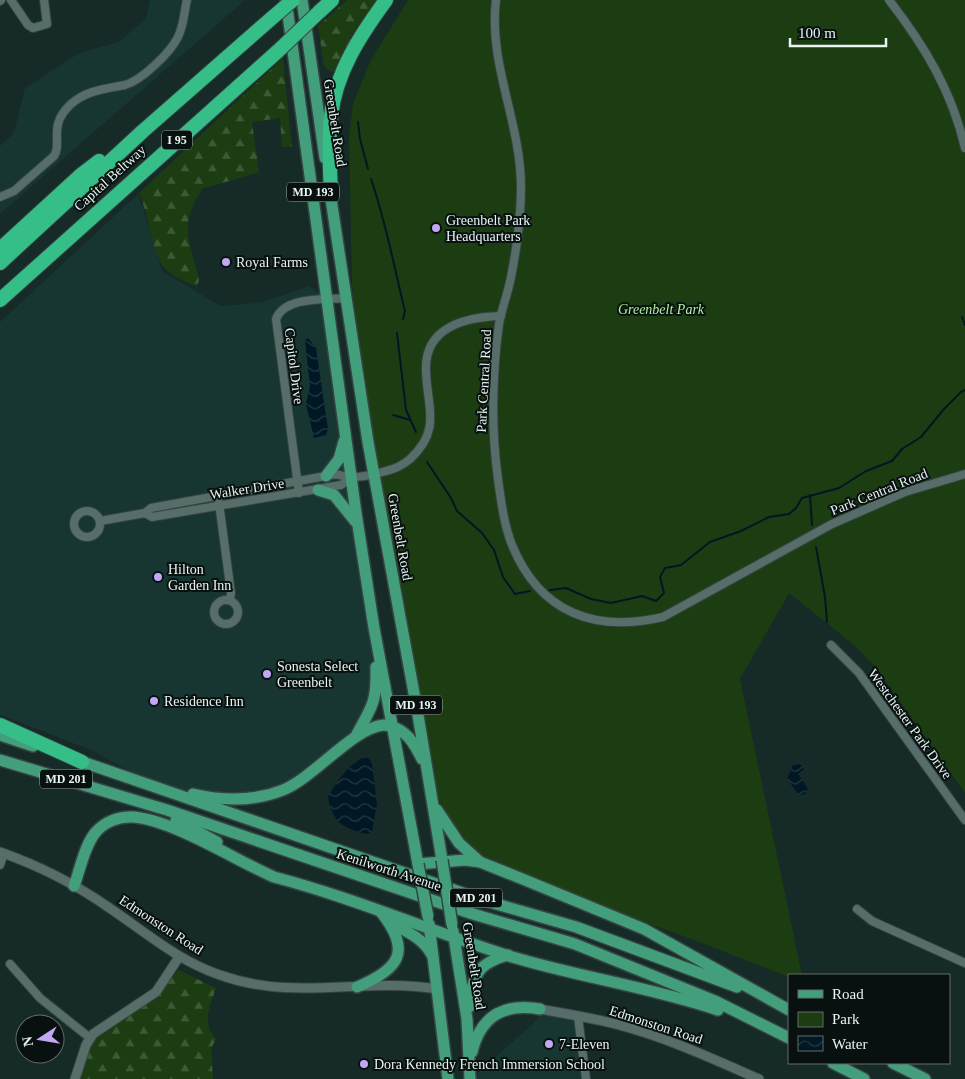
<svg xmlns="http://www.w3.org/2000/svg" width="965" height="1079" viewBox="0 0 965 1079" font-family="Georgia,serif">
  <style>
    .built { fill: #173531 }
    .forest { fill: url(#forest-firs) }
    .green { fill: #1c3d12 }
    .water { fill: url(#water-waves) }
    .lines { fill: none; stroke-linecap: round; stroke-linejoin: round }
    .stream { stroke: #001724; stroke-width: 2 }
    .minor-casing { stroke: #354442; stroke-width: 10 }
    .tertiary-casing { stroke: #354442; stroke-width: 11 }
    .primary-casing { stroke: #354442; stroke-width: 14 }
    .motorway-casing { stroke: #354442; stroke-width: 16 }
    .minor { stroke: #576d69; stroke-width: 8 }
    .tertiary { stroke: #576d69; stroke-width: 9 }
    .primary { stroke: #439e7c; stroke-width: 11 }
    .motorway { stroke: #36be88; stroke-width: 14 }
    .primary-bridge-casing { stroke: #354442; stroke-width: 14; stroke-linecap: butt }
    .motorway-bridge-casing { stroke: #354442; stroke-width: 16; stroke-linecap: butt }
    .primary-bridge { stroke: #439e7c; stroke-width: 11 }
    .motorway-bridge { stroke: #36be88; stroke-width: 14 }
    .poi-dot { fill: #c2a8f2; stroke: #08110f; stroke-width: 2 }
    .labels { text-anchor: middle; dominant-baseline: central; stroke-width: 4; stroke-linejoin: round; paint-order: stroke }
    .shield { fill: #08110f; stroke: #a5b0ae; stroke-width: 1 }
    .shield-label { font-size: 12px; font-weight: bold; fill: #e8f4f2 }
    .street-label { font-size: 14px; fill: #e8f4f2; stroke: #08110f }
    .poi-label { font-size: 14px; fill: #e8f4f2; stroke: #08110f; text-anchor: start }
    .park-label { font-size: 14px; font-style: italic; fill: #aef39b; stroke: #08110f }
  </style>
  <defs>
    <pattern id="forest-firs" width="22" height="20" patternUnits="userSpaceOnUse" patternTransform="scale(1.25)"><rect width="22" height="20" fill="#1c3d12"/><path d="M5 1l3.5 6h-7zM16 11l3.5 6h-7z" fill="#3d5a35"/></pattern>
    <pattern id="water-waves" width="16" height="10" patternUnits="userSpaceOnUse" patternTransform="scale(1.25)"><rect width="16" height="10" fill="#001724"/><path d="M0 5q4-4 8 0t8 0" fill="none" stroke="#253944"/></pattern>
  </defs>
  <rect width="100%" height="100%" fill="#162a27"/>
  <g class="built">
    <path d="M150,0h95l-245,214v-68l14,-13 11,-45 54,-35 40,-11 27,-24z"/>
    <path d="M139,193l1,9 6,6 -2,4 18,59 59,35 42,-4 46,-16 19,14 46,328 -5,70 -14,40 -52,41 -73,21 -68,-11 -71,-39 -91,-35v-393z"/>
    <path d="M540,1009l38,8 8,62h-115l66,-59z"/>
  </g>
  <g class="forest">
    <path d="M347,0h31l-26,35 -15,34 -6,3 -7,-6 -6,-40z"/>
    <path d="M283,58l9,89h-10l-2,-29 -28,4 7,50 -57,17c-24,39 -12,50 -3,91l-2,7c-10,-5 -23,-10 -31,-17 -14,-13 -18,-60 -27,-77z"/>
    <path d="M178,970l38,18c-6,18 -15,35 0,51l-5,10 2,30h-138l11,-34 77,-62 8,-4z"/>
  </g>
  <path class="green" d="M408,0h557v793l-88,-124 -23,-24 -65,-52 -49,86 62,296 -13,2 -103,-40 -197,-70 -53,-63 -51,-283 -29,-195 -4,-41 -3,-148 4,-33 17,-42z"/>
  <g class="water">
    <path d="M308,338l8,10 12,82 -2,5 -12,3 -8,-34 4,-17 -5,-47z"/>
    <path d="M362,758h7l3,6 5,40 -5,28 -6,2c-24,-7 -33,-11 -38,-37 7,-14 20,-31 34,-39z"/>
    <path d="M800,764l4,5 -6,5 10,15 -3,5 -6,1 -12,-16 6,-14z"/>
  </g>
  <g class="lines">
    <g class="stream">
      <path d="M358,122l2,17 8,30"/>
      <path d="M371,179c15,43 23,88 34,132l-2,8"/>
      <path d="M962,317l3,8"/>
      <path d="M397,333l9,77 10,22"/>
      <path d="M393,415l17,5"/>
      <path d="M427,462l24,36 6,13 25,22 12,17 9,27 12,17 15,-3"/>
      <path d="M810,495l2,30"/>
      <path d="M816,547l9,50 2,25"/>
      <path d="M550,590l16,-2 25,11 20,4 31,-7 14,5 8,-8 -4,-16 5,-9 16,-3 29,-23 31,-11 28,-14 20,-3 7,-6 6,-10 37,-10 27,-17 26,-10 10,-12 19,-12 23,-28 17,-17 4,-2"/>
    </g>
    <defs>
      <g id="minor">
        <path d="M11,0l17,25 5,3 14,-4 -3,-24"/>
        <path d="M496,0c-8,63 25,123 25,187 0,30 -4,60 -10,90 -3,16 -9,31 -12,47 -7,52 -8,104 -1,155 3,22 6,46 14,66 28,68 83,88 151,72l169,-93 73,-32 60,-18"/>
        <path d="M889,0c35,45 63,91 76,148"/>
        <path d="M0,1l1,-1"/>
        <path d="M0,197l14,-6 40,-35c9,-14 -7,-30 17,-52 16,-14 34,-15 54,-19 17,-5 45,-32 53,-48 6,-12 6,-25 9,-37"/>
        <path d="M299,493l-23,-174c9,-23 49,-19 70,-21"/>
        <path d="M219,503l12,90 -1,7"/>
        <circle cx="87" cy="524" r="13"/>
        <path d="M145,513l6,-5c60,-11 120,-22 180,-33 8,-2 14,3 22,2 11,0 23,-3 33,-6 9,-2 17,-6 24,-12 32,-29 17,-52 16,-88 -2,-45 41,-54 75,-55"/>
        <path d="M100,521l45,-8 7,4 189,-32 10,-7"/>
        <circle cx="226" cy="612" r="12"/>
        <path d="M831,645l28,28 106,147"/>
        <path d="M0,865l4,-12"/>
        <path d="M857,909l15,12 93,42"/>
        <path d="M10,964l30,34 50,40"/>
        <path d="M578,1017l8,62"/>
      </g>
      <g id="tertiary">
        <path d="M0,852c37,13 75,32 108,55 36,24 70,54 112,68 75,27 143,2 217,14"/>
        <path d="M540,1009c26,5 54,9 79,16 49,13 94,34 140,54"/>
        <path d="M75,1079l11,-34 7,-11 63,-42 23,-35"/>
      </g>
      <g id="primary">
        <path d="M286,0l70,513 18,115 44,236 47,-4 15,2 45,18 119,49 145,81"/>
        <path d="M302,0l23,158"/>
        <path d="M329,186l39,256 50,273 24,145"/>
        <path d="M326,476l13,-17 5,-18"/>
        <path d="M318,490l16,5 21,26"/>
        <path d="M0,735l33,11"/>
        <path d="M356,736c16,-30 21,-33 20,-69"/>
        <path d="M74,759l412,142 90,26 161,60"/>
        <path d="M0,760l167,50 306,104 102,30 140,57 74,37"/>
        <path d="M193,794c30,7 60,8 90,-4 32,-13 69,-62 101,-65 7,0 17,5 21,9 8,6 12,16 17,25"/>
        <path d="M437,810l22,33 21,19"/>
        <path d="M176,820l41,22"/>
        <path d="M74,886c6,-16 10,-39 21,-53 9,-11 24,-17 38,-16 40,3 102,43 141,60 80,21 156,54 235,79 69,21 141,31 209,54"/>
        <path d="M389,922c17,9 34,16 43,33"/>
        <path d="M429,924l19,155"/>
        <path d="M453,931l14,88 3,60"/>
        <path d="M357,987c43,-18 55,-36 24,-75"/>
        <path d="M469,1007c5,-31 6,-43 39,-52"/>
        <path d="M472,1052c9,-37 33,-49 68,-43"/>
        <path d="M833,1063l31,16"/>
        <path d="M893,1063l32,16"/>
      </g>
      <g id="motorway">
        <path d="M319,12l13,-12"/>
        <path d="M331,194c-1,-26 -3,-52 0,-77 4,-44 30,-83 55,-117"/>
        <path d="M0,249l82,-75 17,-13"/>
        <path d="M0,263l143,-132 130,-114"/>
        <path d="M0,300l278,-249"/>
        <path d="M0,725l82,37"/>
      </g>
    </defs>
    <use href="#minor" class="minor-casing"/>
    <use href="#tertiary" class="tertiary-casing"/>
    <use href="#primary" class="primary-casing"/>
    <use href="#motorway" class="motorway-casing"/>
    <use href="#minor" class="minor"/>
    <use href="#tertiary" class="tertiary"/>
    <use href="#primary" class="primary"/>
    <use href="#motorway" class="motorway"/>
    <defs>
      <g id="primary-bridge">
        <path d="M442,860l10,65"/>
        <path d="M418,864l10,53"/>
      </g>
      <g id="motorway-bridge">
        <path d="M273,17l20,-17"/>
        <path d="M278,51l41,-39"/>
      </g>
    </defs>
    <use href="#primary-bridge" class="primary-bridge-casing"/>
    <use href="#motorway-bridge" class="motorway-bridge-casing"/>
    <use href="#primary-bridge" class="primary-bridge"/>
    <use href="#motorway-bridge" class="motorway-bridge"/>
  </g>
  <g class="poi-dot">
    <circle cx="436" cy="228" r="5"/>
    <circle cx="226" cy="262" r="5"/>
    <circle cx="158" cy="577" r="5"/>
    <circle cx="267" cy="674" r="5"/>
    <circle cx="154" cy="701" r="5"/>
    <circle cx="549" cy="1044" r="5"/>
    <circle cx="364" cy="1064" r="5"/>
  </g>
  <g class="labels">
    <g class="shield">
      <rect x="162" y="130.5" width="30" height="19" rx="4"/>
      <rect x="287" y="182.5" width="52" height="19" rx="4"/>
      <rect x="390" y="695.5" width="52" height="19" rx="4"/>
      <rect x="40" y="769.5" width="52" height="19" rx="4"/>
      <rect x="450" y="888.5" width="52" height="19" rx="4"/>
    </g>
    <g class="shield-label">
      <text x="177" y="140">I 95</text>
      <text x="313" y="192">MD 193</text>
      <text x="416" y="705">MD 193</text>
      <text x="66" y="779">MD 201</text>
      <text x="476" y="898">MD 201</text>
    </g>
    <g class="street-label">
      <text transform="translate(335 123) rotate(81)">Greenbelt Road</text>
      <text transform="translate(110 178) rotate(-42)">Capital Beltway</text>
      <text transform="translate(294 366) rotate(83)">Capitol Drive</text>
      <text transform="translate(484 381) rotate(-87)">Park Central Road</text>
      <text transform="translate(247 489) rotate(-9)">Walker Drive</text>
      <text transform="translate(879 492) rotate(-22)">Park Central Road</text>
      <text transform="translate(400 537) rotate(80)">Greenbelt Road</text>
      <text transform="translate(910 724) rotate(54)">Westchester Park Drive</text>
      <text transform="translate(389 870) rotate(18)">Kenilworth Avenue</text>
      <text transform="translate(161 925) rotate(33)">Edmonston Road</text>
      <text transform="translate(474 966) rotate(81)">Greenbelt Road</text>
      <text transform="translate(656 1025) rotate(18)">Edmonston Road</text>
    </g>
    <g class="poi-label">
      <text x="446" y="220">Greenbelt Park<tspan x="446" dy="16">Headquarters</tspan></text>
      <text x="236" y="262">Royal Farms</text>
      <text x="168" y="569">Hilton<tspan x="168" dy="16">Garden Inn</tspan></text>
      <text x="277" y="666">Sonesta Select<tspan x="277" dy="16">Greenbelt</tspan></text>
      <text x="164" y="701">Residence Inn</text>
      <text x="559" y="1044">7-Eleven</text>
      <text x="374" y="1064">Dora Kennedy French Immersion School</text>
    </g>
    <g class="park-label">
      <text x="661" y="309">Greenbelt Park</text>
    </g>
  </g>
  <rect x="788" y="974" width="162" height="90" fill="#08110f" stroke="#626c6a"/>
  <rect x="798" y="990" width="25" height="8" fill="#439e7c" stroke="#626c6a"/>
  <text x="832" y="999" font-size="15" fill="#e8f4f2">Road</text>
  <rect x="798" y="1012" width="25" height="15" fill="#1c3d12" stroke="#626c6a"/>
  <text x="832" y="1024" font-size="15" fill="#e8f4f2">Park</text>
  <rect x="798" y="1036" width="25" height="15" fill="url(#water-waves)" stroke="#626c6a"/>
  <text x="832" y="1049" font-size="15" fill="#e8f4f2">Water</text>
  <g transform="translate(40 1039) rotate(258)"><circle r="24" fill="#08110f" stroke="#626c6a"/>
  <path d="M0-4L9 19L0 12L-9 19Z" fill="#c2a8f2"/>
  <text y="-8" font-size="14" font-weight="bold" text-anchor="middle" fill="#e8f4f2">N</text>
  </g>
  <path d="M790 38v8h96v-8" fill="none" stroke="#e8f4f2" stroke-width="2.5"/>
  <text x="798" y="38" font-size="15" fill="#e8f4f2" stroke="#08110f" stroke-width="4" paint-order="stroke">100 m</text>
</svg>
